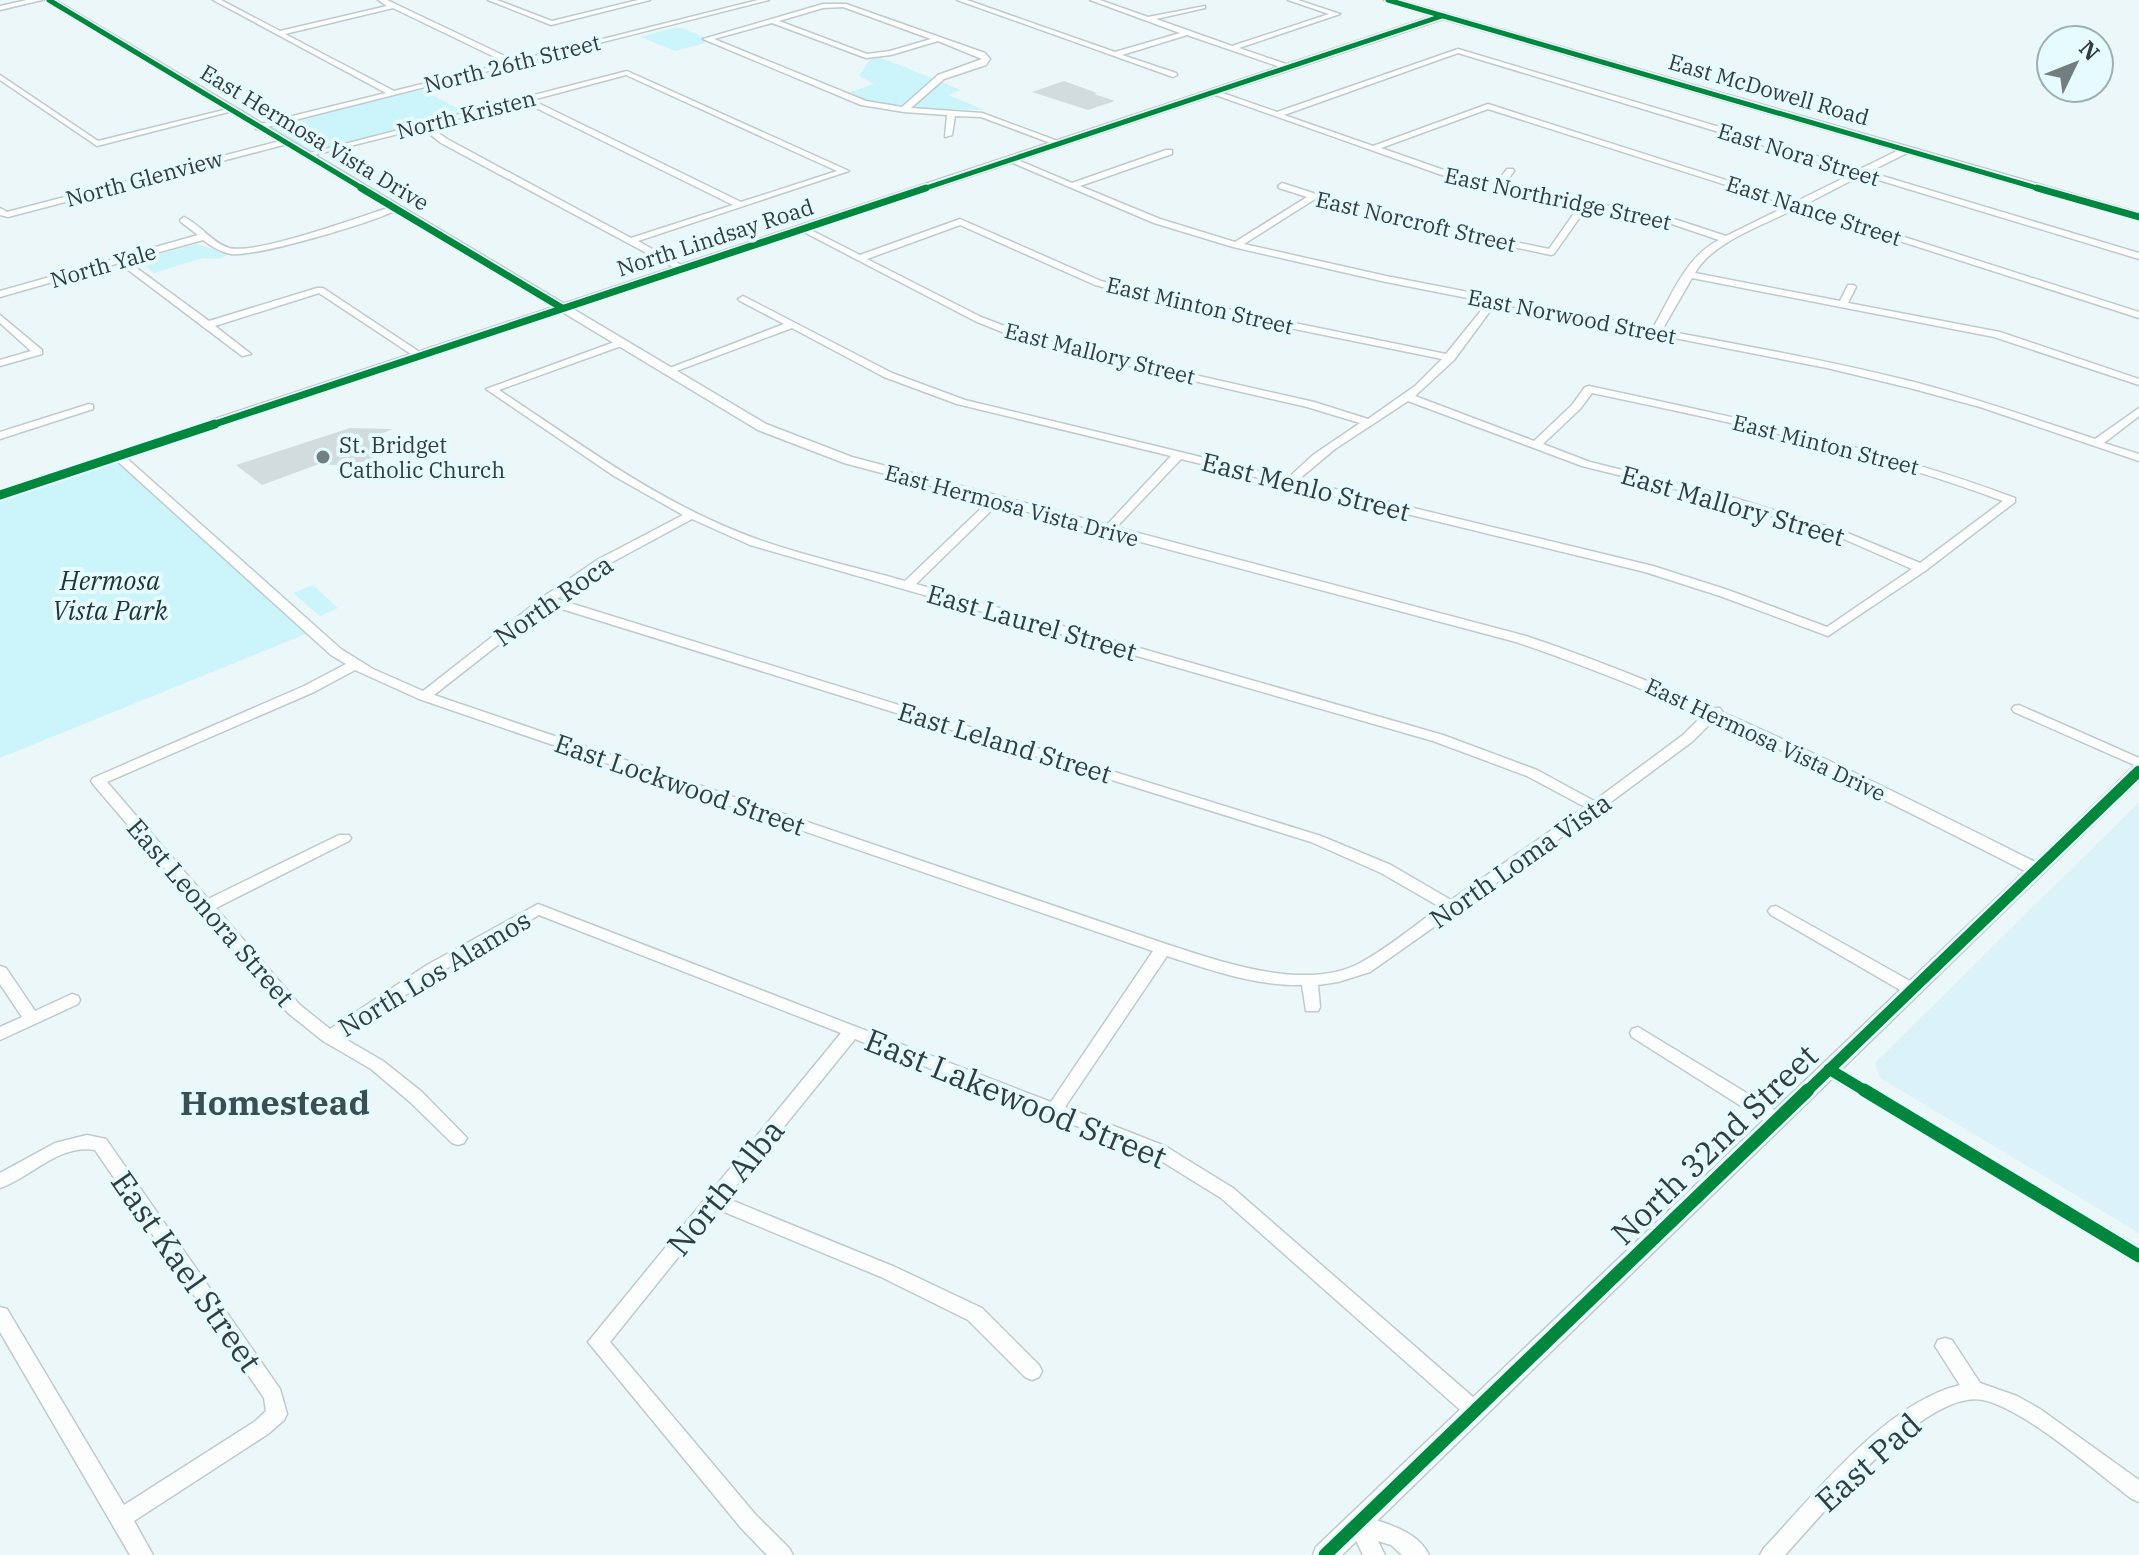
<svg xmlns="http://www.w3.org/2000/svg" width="2139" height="1555" viewBox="0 0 2139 1555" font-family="'IBM Plex Serif',serif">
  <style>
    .built { fill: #dbf3f8 }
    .green { fill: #ccf4fb }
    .building { fill: #d2dcdf }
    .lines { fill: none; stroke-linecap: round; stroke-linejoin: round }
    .minor-casing { stroke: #c0cacc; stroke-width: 3 }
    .tertiary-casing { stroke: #c0cacc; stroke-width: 3 }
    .secondary-casing { stroke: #c0cacc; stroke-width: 3 }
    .minor { fill: #fcfefe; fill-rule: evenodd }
    .tertiary { fill: #fcfefe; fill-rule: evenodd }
    .secondary { fill: #fcfefe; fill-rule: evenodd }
    .cycleway-far4-casing { stroke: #e6fbff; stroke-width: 8 }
    .cycleway-far3-casing { stroke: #e6fbff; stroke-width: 10 }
    .cycleway-far2-casing { stroke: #e6fbff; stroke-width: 13 }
    .cycleway-far1-casing { stroke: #e6fbff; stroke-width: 16 }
    .cycleway-casing { stroke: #e6fbff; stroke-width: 18 }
    .cycleway-far4 { stroke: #00873e; stroke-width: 5 }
    .cycleway-far3 { stroke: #00873e; stroke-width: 7 }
    .cycleway-far2 { stroke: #00873e; stroke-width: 9 }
    .cycleway-far1 { stroke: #00873e; stroke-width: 11 }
    .cycleway { stroke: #00873e; stroke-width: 13 }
    .poi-dot { fill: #737e80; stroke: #e6fbff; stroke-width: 3 }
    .labels { text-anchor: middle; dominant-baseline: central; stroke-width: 8; stroke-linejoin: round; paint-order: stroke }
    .far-street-label { font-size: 22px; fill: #323d3f; stroke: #e6fbff }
    .far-poi-label { font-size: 22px; fill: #323d3f; stroke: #e6fbff; text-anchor: start }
    .street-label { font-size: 26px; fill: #323d3f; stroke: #e6fbff }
    .park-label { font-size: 26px; font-style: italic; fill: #1c3439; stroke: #e6fbff }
    .near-street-label { font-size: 32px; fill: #323d3f; stroke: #e6fbff }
    .near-neighbourhood-label { font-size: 34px; font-weight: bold; fill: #394f53; stroke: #e6fbff }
  </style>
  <rect width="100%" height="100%" fill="#ecf7f9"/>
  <path class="built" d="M2139,802v431l-259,-155 -5,-15z"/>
  <g class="green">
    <path d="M673,28h9l21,9 2,6 -30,8 -35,-14z"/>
    <path d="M871,58h11l79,32 -13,5 37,15 -71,-2 -41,-6 -26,-9 27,-9 -15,-8z"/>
    <path d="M417,87l53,28 -164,40 -47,-28z"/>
    <path d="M196,244l33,10 -10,5 -16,-1 -49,15 -13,-11 4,-4z"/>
    <path d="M119,457l194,174 -313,127v-263z"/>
    <path d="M313,585l25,23 -18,8 -27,-23z"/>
  </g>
  <g class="building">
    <path d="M1064,81l33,12 -3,1 21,7 -27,9 -56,-18z"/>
    <path d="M350,428l43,1 -20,8 19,15 -42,14 -31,-2 -57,21 -26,-20z"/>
  </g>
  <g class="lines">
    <defs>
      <g id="minor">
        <path d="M213,0h8l59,31 107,-25 -9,-6h9l128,61 243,-61h11l-510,129h-3v-4l130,-32zM393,8l114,55 -113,28 -109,-57z"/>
        <path d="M488,0h9l55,21 86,-21h12l-99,25z"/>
        <path d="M957,0h10l148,52 65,-19 -90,-33h10l48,17 57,-11v2l-49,11 76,27 97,-32 -41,-14h10l42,14 -101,34 50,17v4h-3l-99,-34 -65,20 54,18 1,2 -4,2z"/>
        <path d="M823,4h23l139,49 5,6 -4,6 -42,14 -33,29 71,5 81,30 -7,2 -75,-28 -26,-1 -3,19 -7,2 2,-22 -43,-3 -43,-7 -158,-66zM843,7l88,32 -41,12 -23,3 -88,-33 44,-13zM772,23l94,35 25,-3 47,-14 44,18 -44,16 -36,32 -36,-6 -152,-62z"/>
        <path d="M1458,49l402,120 43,-21h6v4l-40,20 270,81v6l-277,-84 -58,30 335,107v6l-342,-110c-33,17 -84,33 -102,65l145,28 8,-16h6l2,2 -8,16 152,29 139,47v6l-145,-48 -302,-59 -30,52c84,16 169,31 252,52 61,16 121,37 181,57l44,-31v8l-35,27 35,11v7l-159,-54 -70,-19 -83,-20 -331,-65 -42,57 -39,36 119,45 38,-36 13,-18 4,-1c144,31 287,60 426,112v4l-90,69 -97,65 -108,-40 -75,-24 -464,-113 -70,74h-8v-4l68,-73 -214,-52 -73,-27 -92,-49 -121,45h-8l-1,-2 122,-47 -44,-23 -2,-2 5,-3 149,77 73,27 323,78 25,-23 47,-32 -53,-16 -247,-57 -53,-16 -32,-13 -177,-92 7,-2 55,28 100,-36 141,62 52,13 293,60 42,-52 -102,-20 -153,-35 -79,-24 -148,-63 7,-2 59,25 94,-33h6v4l-92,32 80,33 75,23 72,-45 -28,-9 -1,-2 4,-3 90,29 177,37 30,-43 -109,-21 -263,-93 7,-2 63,22zM1458,53l396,120 -59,29 -307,-98 -115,42 -89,-31zM1488,109l301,96 -63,31 -58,-19 -165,-31 11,-15 -1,-2h-6l-12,16 -20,-4 -94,-33zM1315,199l55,18 181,38 3,-1 33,-47 79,15 53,18c-33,16 -48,57 -66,88l-267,-52 -142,-32zM960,225l135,60 57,15 290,59 -27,27 -47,33 -54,-17 -251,-57 -48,-15 -34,-13 -114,-58zM1592,393c139,29 277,58 411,108l-83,62 -75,-31 -114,-35 -141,-35 -47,-18 37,-35zM1408,401l174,65 141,35 114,35 75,33 -85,58 -99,-37 -75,-24 -355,-86 37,-31z"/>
        <path d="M627,71l222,100 -211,70 47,26 2,2 -5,3 -241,-129 -19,-15 -116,29 -4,-2zM626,75l211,96 -96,31 -209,-102zM524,102l209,103 -102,33 -184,-99 -18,-13z"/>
        <path d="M0,75l98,66 134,-33 4,2 -139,36 -97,-66z"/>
        <path d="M284,140l4,2 -1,2 -279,73 -8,-2v-7l7,4z"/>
        <path d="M391,207l7,2c-21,13 -143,48 -167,45 -11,-2 -20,-8 -28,-14l-76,21 82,60 108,-33h6l98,65 1,2 -5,3 -98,-65 -104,33 36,28 -9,2 -123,-93 -119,34v-6l198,-56 -17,-13 -1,-2 4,-3c17,8 28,26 45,31 28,7 130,-31 162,-41z"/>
        <path d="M0,315l42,35v4l-42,12v-6l31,-9 -31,-28z"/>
        <path d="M620,340l5,3 -1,2 -125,45c73,48 144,101 225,136 57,25 120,38 181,55l86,-82h8v4l-83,81 527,151 94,35 57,31 89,-66 27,-27h10l2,3 -2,3 -27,27 -93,69 -230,162 -32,10 -20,3 2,22 -2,4h-12l-4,-26c-47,1 -91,-15 -135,-29l-102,151 100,39 68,42 248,216 3,6 -3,6 -7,3 -7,-3 -246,-218 -68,-42 -298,-117 -129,159 169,69 87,41 57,57 3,6 -3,6 -7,3 -7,-3 -57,-57 -87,-43 -164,-68 -107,133 145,172 34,34 4,7h-26l-26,-27 -153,-186 253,-309 -302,-118 -100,58 -97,64 41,24 39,31 45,46 -3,5 -6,2 -6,-2 -42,-41 -39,-33 -48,-28 -35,-28 -195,-229 -2,-3 2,-3 211,-92 42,-22 -15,-9 -216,-196v-4h8l218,194 32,20 50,22 120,-94 54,-37 86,-45 -69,-39 -128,-87zM692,519l58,26 683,196 94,35 58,31 -134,93 -60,-35 -70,-29 -764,-237 48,-33zM549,605l762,237 70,31 59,34c-26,19 -52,41 -80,56 -54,29 -138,-1 -191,-18l-735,-250zM355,670l64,29 734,252 -102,151 -513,-198 -111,61 -97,64 -30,-24 -84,-97 133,-67 2,-3 -2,-3h-10l-131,64 -101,-117 207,-90z"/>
        <path d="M89,404l4,1v4l-93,30v-7z"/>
        <path d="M2019,705l120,53v9l-125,-55 -2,-3 2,-3z"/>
        <path d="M1776,906l143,80 2,4 -2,4h-12l-136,-79 -3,-4 3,-4z"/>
        <path d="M0,966l6,2 29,43 37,-17 6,2 2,4 -2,4 -78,36v-13l22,-10 -22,-33z"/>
        <path d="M1638,1027l145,88 3,5 -3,5 -6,2 -6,-2 -139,-88 -2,-4 2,-4z"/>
        <path d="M1829,1063l310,184v17l-316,-191 -2,-4 2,-4z"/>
        <path d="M87,1135l19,4 174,250 7,25 -3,6 -16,14 -134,87 19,34h-23l-130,-223v-25l7,2 117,196 130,-83 12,-11 -2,-13 -169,-248c-37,-6 -63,27 -95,38v-15l55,-30z"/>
        <path d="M1945,1338l7,2 28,43 37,13 23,13 99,71v22l-7,-3c-36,-27 -107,-90 -149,-99 -57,-12 -161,115 -198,155h-25l4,-7c51,-54 122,-145 196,-163l-25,-39 3,-6z"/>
        <path d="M1358,1514c24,9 59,15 71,41h-27l-11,-10 -13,-4 7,14h-22l-15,-31 3,-7z"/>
      </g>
      <g id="tertiary">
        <path d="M27,0h15l-42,10v-4z"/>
        <path d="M45,0h10l711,424 86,33 674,179c177,60 342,142 509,226l98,-95 6,-1v14l-797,775h-29l3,-8 709,-676c-167,-85 -332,-169 -509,-229l-672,-179 -86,-33z"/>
      </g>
      <path id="secondary" d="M1384,0h14l741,213v7l-696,-201 -1443,480v-9l1433,-474z"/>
    </defs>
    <use href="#minor" class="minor-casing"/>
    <use href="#tertiary" class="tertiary-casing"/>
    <use href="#secondary" class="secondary-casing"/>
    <use href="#minor" class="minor"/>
    <use href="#tertiary" class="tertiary"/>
    <use href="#secondary" class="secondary"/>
    <defs>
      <g id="cycleway-far4">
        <path d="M49,0l316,190"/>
        <path d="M1388,0l656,190"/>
        <path d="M920,190l522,-174"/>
      </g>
      <g id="cycleway-far3">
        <path d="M361,188l201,120"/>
        <path d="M2037,188l102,29"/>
        <path d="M209,426l717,-238"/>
      </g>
      <path id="cycleway-far2" d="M0,495l215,-71"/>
      <g id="cycleway-far1">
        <path d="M1829,1069l38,23"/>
        <path d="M1806,1092l333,-321"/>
      </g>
      <g id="cycleway">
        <path d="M1864,1090l275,166"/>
        <path d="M1325,1555l483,-465"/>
      </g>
    </defs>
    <use href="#cycleway-far4" class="cycleway-far4-casing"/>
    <use href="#cycleway-far3" class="cycleway-far3-casing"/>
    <use href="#cycleway-far2" class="cycleway-far2-casing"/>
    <use href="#cycleway-far1" class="cycleway-far1-casing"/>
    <use href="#cycleway" class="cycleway-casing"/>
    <use href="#cycleway-far4" class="cycleway-far4"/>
    <use href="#cycleway-far3" class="cycleway-far3"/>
    <use href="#cycleway-far2" class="cycleway-far2"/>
    <use href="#cycleway-far1" class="cycleway-far1"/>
    <use href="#cycleway" class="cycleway"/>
  </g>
  <circle class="poi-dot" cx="323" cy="457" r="8"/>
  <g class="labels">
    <g class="far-street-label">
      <text transform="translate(512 63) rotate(-14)">North 26th Street</text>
      <text transform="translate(1769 89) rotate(16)">East McDowell Road</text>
      <text transform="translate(466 114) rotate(-14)">North Kristen</text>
      <text transform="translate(315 137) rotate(31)">East Hermosa Vista Drive</text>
      <text transform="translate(1799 154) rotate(17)">East Nora Street</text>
      <text transform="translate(144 178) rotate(-15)">North Glenview</text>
      <text transform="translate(1558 198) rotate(12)">East Northridge Street</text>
      <text transform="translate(1814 210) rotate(18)">East Nance Street</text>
      <text transform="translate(1416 221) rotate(13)">East Norcroft Street</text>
      <text transform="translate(715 237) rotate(-18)">North Lindsay Road</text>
      <text transform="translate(103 265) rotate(-16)">North Yale</text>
      <text transform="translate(1200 305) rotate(13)">East Minton Street</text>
      <text transform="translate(1572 316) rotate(11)">East Norwood Street</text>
      <text transform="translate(1100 353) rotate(14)">East Mallory Street</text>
      <text transform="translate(1826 444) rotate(14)">East Minton Street</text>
      <text transform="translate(1012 505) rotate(15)">East Hermosa Vista Drive</text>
      <text transform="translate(1766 739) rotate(25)">East Hermosa Vista Drive</text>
    </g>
    <g class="far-poi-label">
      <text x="339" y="444">St. Bridget<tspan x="339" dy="25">Catholic Church</tspan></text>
    </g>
    <g class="street-label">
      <text transform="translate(1306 486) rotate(14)">East Menlo Street</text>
      <text transform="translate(1733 505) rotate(16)">East Mallory Street</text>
      <text transform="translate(553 600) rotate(-35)">North Roca</text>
      <text transform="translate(1032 622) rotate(16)">East Laurel Street</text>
      <text transform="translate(1005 742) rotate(17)">East Leland Street</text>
      <text transform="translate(680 784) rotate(19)">East Lockwood Street</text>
      <text transform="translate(1520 860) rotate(-35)">North Loma Vista</text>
      <text transform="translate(211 912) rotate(49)">East Leonora Street</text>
      <text transform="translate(434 973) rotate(-31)">North Los Alamos</text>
    </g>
    <g class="park-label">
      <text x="110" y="580">Hermosa<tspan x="110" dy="30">Vista Park</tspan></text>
    </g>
    <g class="near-street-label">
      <text transform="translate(1016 1098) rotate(22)">East Lakewood Street</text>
      <text transform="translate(1714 1144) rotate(-44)">North 32nd Street</text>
      <text transform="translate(725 1187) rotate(-51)">North Alba</text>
      <text transform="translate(187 1271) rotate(55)">East Kael Street</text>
      <text transform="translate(1868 1462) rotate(-42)">East Pad</text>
    </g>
    <g class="near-neighbourhood-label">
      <text x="275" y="1102">Homestead</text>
    </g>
  </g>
  <g transform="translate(2075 64) rotate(47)"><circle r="38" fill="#e6fbff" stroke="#9eafb2" stroke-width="2"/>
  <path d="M0-6L14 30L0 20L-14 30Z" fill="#737e80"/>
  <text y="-12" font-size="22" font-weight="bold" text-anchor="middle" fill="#323d3f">N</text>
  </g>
</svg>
